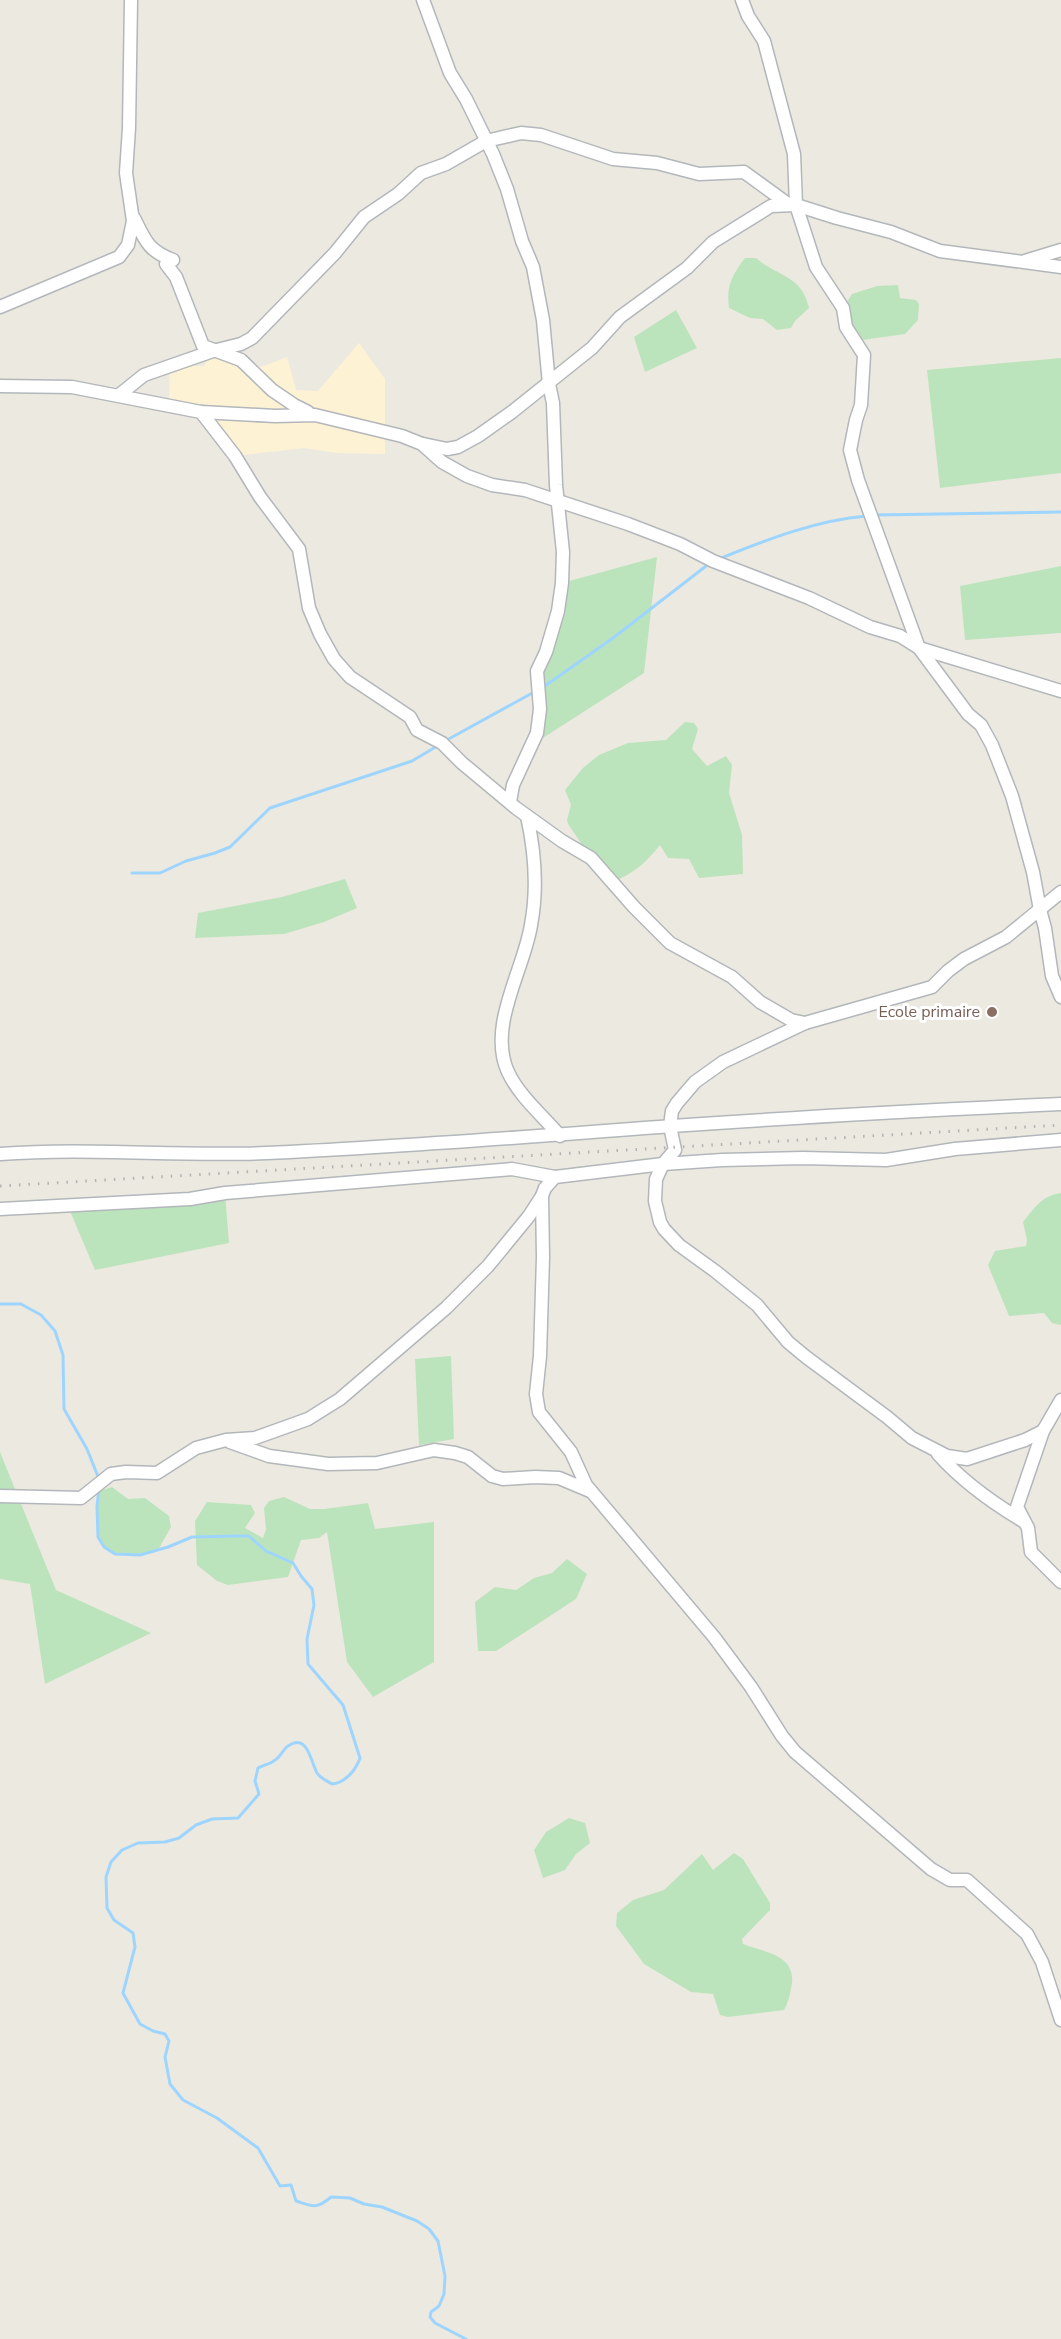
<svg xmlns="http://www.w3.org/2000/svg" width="1061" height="2339" viewBox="0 0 1061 2339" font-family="'Nunito Sans',sans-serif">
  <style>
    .commercial { fill: #fdf3d4 }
    .green { fill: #bce4bc }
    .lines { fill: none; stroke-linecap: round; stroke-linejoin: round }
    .stream { stroke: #9ed5ff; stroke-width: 3 }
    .minor-casing { stroke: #b3b7bb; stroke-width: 15 }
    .minor { stroke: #fff; stroke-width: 12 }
    .rail { stroke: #b2b3b3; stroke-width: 3; stroke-dasharray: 1.5 8; stroke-linecap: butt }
    .education-dot { fill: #8d6e63; stroke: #fff; stroke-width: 2 }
    .labels { text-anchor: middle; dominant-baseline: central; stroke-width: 6; stroke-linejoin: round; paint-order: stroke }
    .education-label { font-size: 16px; fill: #785e54; stroke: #fff; text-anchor: end }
  </style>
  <rect width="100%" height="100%" fill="#ece9e0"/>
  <path class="commercial" d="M359,343l26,36v75l-48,-1 -33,-5 -69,8 -34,-44 -32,-7 1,-39h34l9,-15 48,16 26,-10 9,33 22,1z"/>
  <g class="green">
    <path d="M745,258h11c22,19 46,17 53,50l-14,13 -4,7 -14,2 -14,-11 -13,-1 -21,-10c-3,-22 3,-33 16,-50z"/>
    <path d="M898,285l2,13 16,2 3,4 -1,16 -13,14 -50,7 -12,-33 9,-14 25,-8z"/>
    <path d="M676,310l21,38 -52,24 -11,-35z"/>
    <path d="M1061,358v115l-121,15 -13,-118z"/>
    <path d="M657,557l-13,116 -112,72 5,-74 25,-88z"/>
    <path d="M1061,566v67l-96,7 -5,-54z"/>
    <path d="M685,722l9,1 4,6 -6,20 15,17 19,-10 6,9 -3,28 13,42 1,39 -44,4 -10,-19 -21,-1 -8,-13c-14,18 -26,28 -47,37l-22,-24 -23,-34 -1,-4 4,-15 -6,-15 18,-22 16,-13 29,-12 38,-3z"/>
    <path d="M345,879l12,29 -33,14 -40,12 -89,4 3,-25 84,-16z"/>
    <path d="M225,1193l4,50 -134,27 -28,-66z"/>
    <path d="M1061,1193v132l-9,-2 -8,-10 -35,3 -21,-51 7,-14 31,-5 1,-6 -4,-18c11,-14 20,-27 38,-29z"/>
    <path d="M451,1356l3,83 -35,6 -4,-86z"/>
    <path d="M0,1452l56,138 95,43 -106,51 -15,-100 -30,-5z"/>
    <path d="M112,1487l16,12 17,-1 24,18 2,11 -13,23c-56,15 -67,-6 -59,-59z"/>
    <path d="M284,1497l26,12h14l44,-6 7,26 59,-7v140l-61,35 -26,-35 -20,-130 -8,6 -18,2 -13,37 -60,8 -11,-4 -20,-16 -2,-44 12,-19 44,3 4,8 -10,15 18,10 3,-9 -2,-21 5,-7z"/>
    <path d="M567,1559l20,15 -11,25 -80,52h-18l-3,-49 20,-15 21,3 18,-12 18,-5z"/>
    <path d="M569,1818l16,5 5,20 -14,11 -11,16 -22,8 -9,-28 12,-18z"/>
    <path d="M734,1853l9,6 27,44v7l-28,29 1,5c20,8 52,10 49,39 -2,11 -3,18 -8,27l-56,7 -8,-2 -7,-21 -22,-2 -47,-28 -28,-38 1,-13 16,-13 31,-10 38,-36 11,16z"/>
  </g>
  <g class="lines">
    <g class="stream">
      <path d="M874,515l187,-3"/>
      <path d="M719,559c47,-19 97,-39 148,-43"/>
      <path d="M542,688l71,-50 97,-75"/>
      <path d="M445,741l91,-50"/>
      <path d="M132,873h28l26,-12 29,-8 15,-6 40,-39 142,-47 27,-16"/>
      <path d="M0,1304h21l20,11 14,16 8,24 1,54 23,40 12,30"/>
      <path d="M99,1489l-2,17 1,31 6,10 11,7 25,1 28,-8 24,-10 46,-1h11l17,15 27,12 8,13 11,13 2,16 -7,34 1,25 35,41 17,53c-4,12 -15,25 -28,26 -5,-3 -12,-6 -15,-11 -6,-10 -9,-41 -29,-27 -5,3 -7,11 -13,14 -4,4 -12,5 -17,8l-3,13 4,13 -21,24 -26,1 -16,6 -17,13 -14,4 -27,1 -16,7 -11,12 -5,15 1,31 7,12 19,13 2,14 -12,46 17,31 13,7 12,3 4,7 -4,16 5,27 13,16 34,18 41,30 22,38 11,-1 5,16c16,5 20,9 35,-4l19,1 14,6 18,3 35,14 12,8 9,12 7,35 -1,18 -5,12 -8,6 -1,5 5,6 31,16"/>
    </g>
    <defs>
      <g id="minor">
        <path d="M423,0l27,73 16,26 27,55 14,35 15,52 11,26 10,53 6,64 4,19 3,82 7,67 -1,31 -4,28 -12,41 -9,19 3,38 -3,24 -24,52 -3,17"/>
        <path d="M742,0l6,16 16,25 30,113 2,51 20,62 27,41 3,19 18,28 -3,50 -5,15 -6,30 8,30 61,168 49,66 13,11 11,20 20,51 21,76 7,38 5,18 7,48 9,21"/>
        <path d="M134,218c11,22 14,33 39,42"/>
        <path d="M1025,261l36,-11"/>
        <path d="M166,264l10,13 27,69 38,14 31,30 22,15 14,7"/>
        <path d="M0,307l119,-50 9,-12 5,-24 -7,-48 3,-45 2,-128"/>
        <path d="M0,386l72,1 129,25 74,4 40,-1 87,21 20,8 20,18 25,14 25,9 33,5 103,34 52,20 33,17 96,37 61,29 30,9 19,12 142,43"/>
        <path d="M119,395l25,-20 69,-24 28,-7 11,-6 83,-85 29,-36 34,-23 23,-21 25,-9 40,-23 35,-8 20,2 72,24 44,4 42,11 45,-2 44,32"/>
        <path d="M201,412l34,44 25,41 39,52 10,59 11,26 14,25 16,18 60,40 7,13 25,13 20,20 54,45 46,33 29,17 43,49 36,36 62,34 28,25 31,18 14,3"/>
        <path d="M423,444l24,5 11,-2 20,-11 34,-24 80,-64 28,-31 67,-49 26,-26 58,-36 25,-1 41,13 54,14 49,19 121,16"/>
        <path d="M527,816c8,36 11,72 4,109 -7,45 -44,101 -23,147 11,24 35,44 52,64"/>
        <path d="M1061,1140l-106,9 -69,11 -83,-2 -81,2 -59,4 -108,13 -10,11 -3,8 1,61 -3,99 -4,38 3,18 32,40 15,33 128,152 37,50 31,49 13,16 136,117 19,11h17l60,54 15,28 19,58"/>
        <path d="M0,1154c89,-7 178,3 267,-1 135,-6 270,-17 405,-27 129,-9 259,-16 389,-22"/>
        <path d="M0,1209l190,-10 35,-6 287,-24 43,8"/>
        <path d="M1061,1400l-18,31 -26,76 11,21 3,24 30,30"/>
        <path d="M1043,1431l-18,9 -58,19 -20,-3 -35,-18 -25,-21 -81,-60 -18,-15 -31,-37 -42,-34 -36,-26 -15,-16 -4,-7 -5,-21 1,-22 7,-15 12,-14 -5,-24 2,-15 5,-8 18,-21 28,-20 82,-39 127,-36 16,-16 16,-12 42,-22 55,-45"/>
        <path d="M230,1442l39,14 59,8 49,-1 57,-13 21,3 13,4 24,19 11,3 32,-2 24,1 31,13"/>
        <path d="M938,1454c25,28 53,48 85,67"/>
        <path d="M0,1496l81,2 30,-24 15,-2 31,1 39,-25 30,-8 29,-2 53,-19 32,-20 106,-91 42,-42 41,-50 13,-20"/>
      </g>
    </defs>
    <use href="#minor" class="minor-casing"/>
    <use href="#minor" class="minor"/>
    <path class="rail" d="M0,1186l1061,-61"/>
  </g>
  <circle class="education-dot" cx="992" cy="1012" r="6"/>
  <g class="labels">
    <g class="education-label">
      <text x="980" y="1012">Ecole primaire</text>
    </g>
  </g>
</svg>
